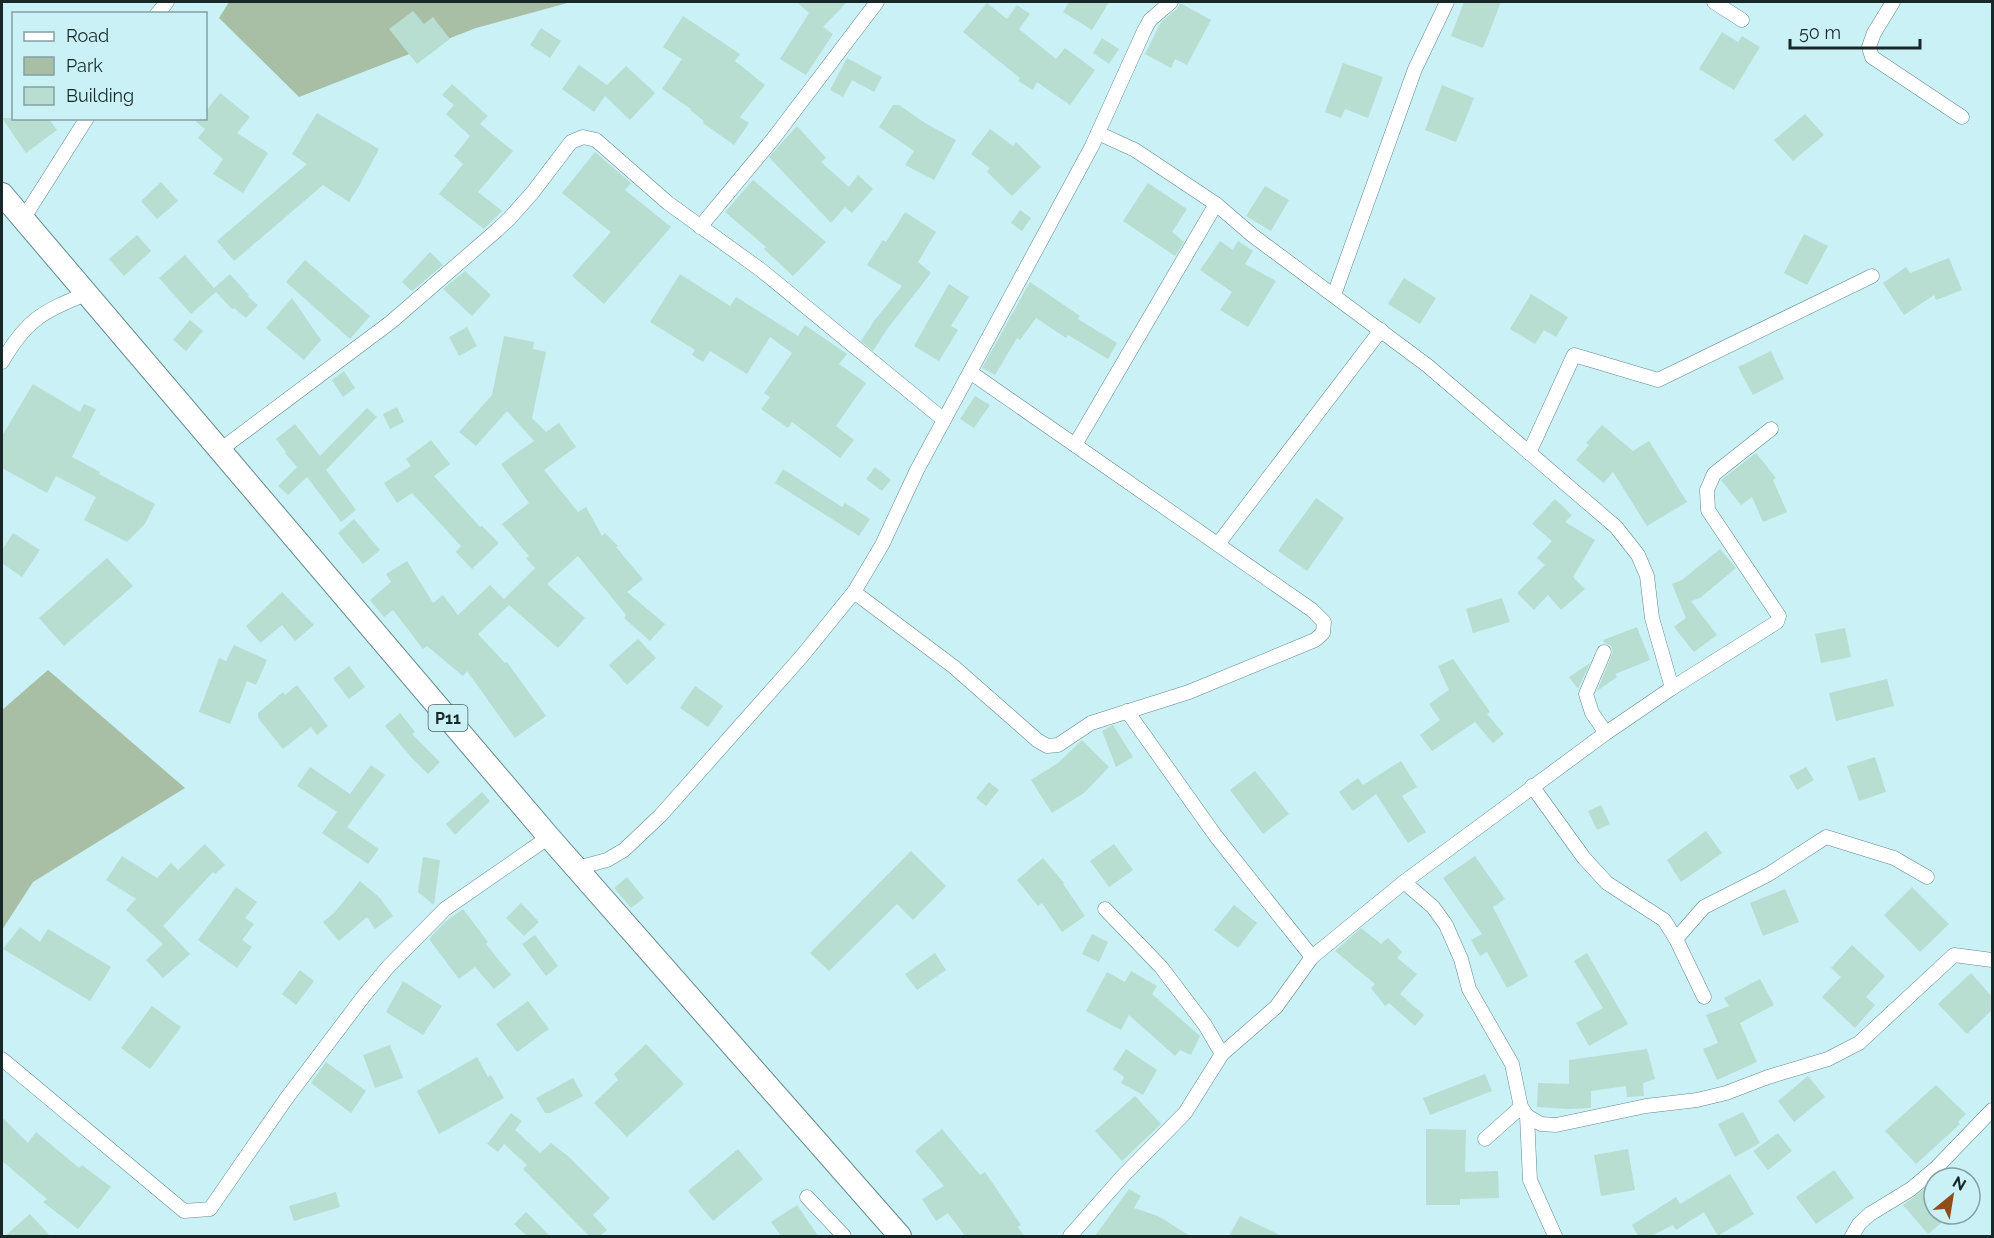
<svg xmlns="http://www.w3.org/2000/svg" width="1994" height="1238" viewBox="0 0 1994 1238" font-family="Raleway,sans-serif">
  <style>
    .green { fill: #a8bfa6 }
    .building { fill: #b8ddd1 }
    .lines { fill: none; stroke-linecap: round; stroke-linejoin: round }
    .minor-casing { stroke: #63898d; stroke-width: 15 }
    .primary-casing { stroke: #63898d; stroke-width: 24 }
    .minor { stroke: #fff; stroke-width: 14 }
    .primary { stroke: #fff; stroke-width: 22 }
    .labels { text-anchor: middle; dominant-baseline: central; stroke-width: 4.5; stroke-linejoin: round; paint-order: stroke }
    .shield { fill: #caf2f6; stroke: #4d6566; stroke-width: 1.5 }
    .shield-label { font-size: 16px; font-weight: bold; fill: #182829 }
  </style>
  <rect width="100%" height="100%" fill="#caf2f6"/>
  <g class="green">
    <path d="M229,2h342l-95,26 -177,69 -80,-79z"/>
    <path d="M48,670l137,118 -152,94 -31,48v-220z"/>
  </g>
  <g class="building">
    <path d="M797,2h50l-24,25 10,7 -27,41 -26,-16 29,-46z"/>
    <path d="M1069,2h40l-17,28 -29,-18z"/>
    <path d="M1464,2h37l-18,46 -32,-12z"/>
    <path d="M987,3l20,16 10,-14 13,9 -11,15 37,30 9,-11 30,22 -25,35 -33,-23 -4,8 -15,-9 2,-3 -57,-46z"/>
    <path d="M1180,3l31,17 -24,45 -12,-6 -4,9 -26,-14 16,-32 16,-13z"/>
    <path d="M413,11l11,13 9,-7 17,22 -33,25 -28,-35z"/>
    <path d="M683,16l57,38 -5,7 30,24 -25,32 9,6 -15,22 -31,-22 1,-2 -14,-11 1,-1 -29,-20 20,-30 -19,-12z"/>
    <path d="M541,28l20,13 -11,17 -20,-13z"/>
    <path d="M1722,32l16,10 4,-6 18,11 -26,43 -35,-21z"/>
    <path d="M1102,38l17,11 -10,15 -16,-11z"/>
    <path d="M847,58l35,19 -8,15 -22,-12 -9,17 -13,-7z"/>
    <path d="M1343,63l40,14 -15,41 -23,-9 -4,9 -16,-6z"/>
    <path d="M579,65l28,20 19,-19 29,27 -25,27 -25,-24 -11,16 -32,-23z"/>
    <path d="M452,84l36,32 -8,8 33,27 -35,41 24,19 -18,18 -45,-35 24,-30 -9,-8 16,-20 -24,-22 8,-9 -12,-10z"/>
    <path d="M1442,85l32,13 -18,44 -31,-12z"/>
    <path d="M220,93l30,24 -13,16 31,20 -25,40 -30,-19 10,-15 -25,-21 7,-9 -9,-7 3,-4h7v-7z"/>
    <path d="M893,105h6l26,18 31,17 -22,40 -29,-15 9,-14 -35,-24z"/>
    <path d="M317,113l62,36 -20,37 -10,16 -26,-17 -89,76 -17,-20 90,-77 -15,-10z"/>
    <path d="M1805,114l19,21 -31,26 -19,-21z"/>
    <path d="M2,118h46l9,12 -31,23z"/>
    <path d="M797,126l29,32 -5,4 28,25 9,-12 15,14 -21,24 -7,-6 -14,16 -62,-66z"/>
    <path d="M990,129l23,17 3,-4 25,25 -29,29 -25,-24 3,-4 -19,-14z"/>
    <path d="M595,152l36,31 -6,7 46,37 -67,77 -32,-28 39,-44 -49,-39z"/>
    <path d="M753,180l73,62 -33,34 -29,-27 2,-2 -41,-35z"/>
    <path d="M161,182l17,19 -21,18 -16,-18z"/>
    <path d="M1148,183l39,26 -15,23 12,10 -9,14 -52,-35z"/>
    <path d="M1265,186l24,14 -18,31 -25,-15z"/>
    <path d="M1020,210l11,8 -9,13 -11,-8z"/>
    <path d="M905,212l31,20 -18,30 13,11 -43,55 -15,23 -12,-10 13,-20 28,-35 -35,-21 16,-25 3,2z"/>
    <path d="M1804,234l24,12 -21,39 -23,-12z"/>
    <path d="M137,235l14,16 -27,25 -15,-17z"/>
    <path d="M1220,241l13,9 5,-9 15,10 -8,13 31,17 -28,46 -28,-17 12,-18 -32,-22z"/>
    <path d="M430,252l13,13 -31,26 -10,-9z"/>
    <path d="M185,255l29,33 16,-14 19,21 -2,1 11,9 -12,13 -12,-10 -2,1 -16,-17 -25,22 -32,-36z"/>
    <path d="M1949,258l13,32 -26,10 -2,-5 -30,20 -21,-32 23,-16 4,6z"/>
    <path d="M305,260l65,56 -20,23 -64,-57z"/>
    <path d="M465,271l26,24 -19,21 -29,-27z"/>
    <path d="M680,274l50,32 6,-9 62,39 7,-11 42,29 -8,10 27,19 -30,43 18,14 -14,18 -48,-36 -4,6 -27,-19 9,-12 -6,-4 28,-40 -22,-16 -23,37 -37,-23 -7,11 -11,-7 3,-5 -45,-28z"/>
    <path d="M1404,278l32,20 -16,26 -32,-20z"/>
    <path d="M1030,282l50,34 -2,3 39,24 -9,16 -40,-24 -2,3 -30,-20 -16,22 -3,-2 -22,37 -13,-7z"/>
    <path d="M949,284l20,13 -18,29 7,4 -19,31 -25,-15z"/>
    <path d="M1531,294l37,23 -12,20 -12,-7 -9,14 -25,-15z"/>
    <path d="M292,298l29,42 -17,20 -38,-32z"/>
    <path d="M190,320l13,11 -17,20 -13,-11z"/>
    <path d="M467,327l10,19 -18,10 -10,-19z"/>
    <path d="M504,336l30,6 -1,7 13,3 -14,66 14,14 13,-9 17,24 -32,23 34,42 8,-5 16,29 3,-3 13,13 -2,1 27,32 -16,13 38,32 -15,17 -26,-23 2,-3 -48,-59 -31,28 38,34 -27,30 -49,-43 -31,29 27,29 2,-1 39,54 -31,22 -48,-67 -4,5 -36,-30 -4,3 -30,-39 -9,7 -14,-17 21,-18 -5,-8 21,-13 26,42 10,-8 15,20 32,-30 14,14 31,-31 -9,-10 3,-2 -27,-32 27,-21 -28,-39 33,-23 -27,-30 -31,35 -17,-14 33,-37z"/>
    <path d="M1771,351l13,28 -31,16 -15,-28z"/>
    <path d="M344,371l11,17 -12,9 -11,-17z"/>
    <path d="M33,384l47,28 4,-8 12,5 -24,48 28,15 -1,2 56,30 -10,20 -18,18 -43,-22 12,-23 -40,-21 -9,17 -45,-25v-32z"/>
    <path d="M975,396l15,9 -16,23 -14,-9z"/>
    <path d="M397,407l7,15 -14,7 -7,-15z"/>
    <path d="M367,408l10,9 -51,53 30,40 -15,12 -34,-45 -19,18 -10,-9 19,-19 -12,-14 1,-1 -10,-13 19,-15 25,32z"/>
    <path d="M1602,425l31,26 16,-10 38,61 -40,24 -34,-54 -9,11 -28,-23 13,-15 -3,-2z"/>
    <path d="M431,440l19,24 -16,12 46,51 2,-1 17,17 -27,26 -16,-17 5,-6 -49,-53 -15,10 -13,-20 27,-17 -5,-7z"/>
    <path d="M1756,453l20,25 -3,2 14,32 -24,10 -11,-25 -11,8 -20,-25z"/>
    <path d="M875,467l16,13 -9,11 -16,-12z"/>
    <path d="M783,469l59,38 3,-4 25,16 -11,17 -84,-53z"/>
    <path d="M1316,498l28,20 -37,53 -29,-20z"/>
    <path d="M1555,499l17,16 -7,7 30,18 -22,37 12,12 -24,21 -13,-15 -14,15 -17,-17 28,-28 -8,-7 15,-17 -20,-17z"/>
    <path d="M354,519l26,31 -17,14 -25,-31z"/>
    <path d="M13,533l27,17 -18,27 -20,-14v-13z"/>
    <path d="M1720,549l16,19 -36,30 -9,3 26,34 -23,17 -20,-25 12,-9 -14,-34 10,-4z"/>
    <path d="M107,558l26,28 -69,60 -25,-28z"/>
    <path d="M282,592l32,33 -19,16 -13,-16 -22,18 -14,-17z"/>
    <path d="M1502,598l8,24 -37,11 -7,-24z"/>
    <path d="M1637,627l13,33 -35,14 2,3 -20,14 16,-39 -2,-6 -6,-3 -2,-3z"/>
    <path d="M1845,628l6,29 -30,6 -6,-29z"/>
    <path d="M638,639l18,19 -29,27 -18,-20z"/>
    <path d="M234,645l33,15 -11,25 -9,-4 -17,43 -31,-12 20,-54 7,3z"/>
    <path d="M1453,659l37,53 -3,2 17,20 -11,9 -18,-21 -43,29 -12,-16 20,-15 -11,-16 20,-14 -11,-24z"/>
    <path d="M1590,663l-12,26 -9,-12z"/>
    <path d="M349,666l16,21 -16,12 -16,-21z"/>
    <path d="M1887,679l7,27 -58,15 -7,-28z"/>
    <path d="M297,685l31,41 -11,9 -6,-8 -28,22 -25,-31v-5l25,-21 2,3z"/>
    <path d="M695,686l28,20 -15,21 -28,-19z"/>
    <path d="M400,713l15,19 -3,2 28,28 -12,12 -17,-17 -26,-31z"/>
    <path d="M1113,725l20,32 -17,10 -14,-36z"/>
    <path d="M1082,740l27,27 -25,26 -32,20 -21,-33 27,-17z"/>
    <path d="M1875,757l11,35 -27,9 -12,-35z"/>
    <path d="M1401,761l16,26 -15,9 24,36 -18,11 -32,-49 -23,17 -14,-19 19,-14 5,7z"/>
    <path d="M371,765l14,10 -38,52 32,22 -11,15 -46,-31 15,-21 -40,-26 13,-19 40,27z"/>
    <path d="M1806,767l8,13 -17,10 -8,-14z"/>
    <path d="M1255,771l34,43 -26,20 -33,-44z"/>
    <path d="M989,782l10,8 -13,16 -10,-8z"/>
    <path d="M482,792l8,9 -35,34 -9,-11z"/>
    <path d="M1601,805l9,19 -13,6 -9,-19z"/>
    <path d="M1706,831l16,22 -41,29 -14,-22z"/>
    <path d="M205,844l20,21 -10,9 -2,-2 -50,54 27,28 -27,24 -17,-18 17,-16 -37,-34 10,-11 -30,-19 16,-24 35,22 14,-15 7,7z"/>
    <path d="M1114,844l19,26 -24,17 -19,-26z"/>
    <path d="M911,851l35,35 -33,34 -16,-16 -68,67 -19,-18z"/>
    <path d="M1475,856l30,43 -12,8 35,69 -21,12 -20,-36 -7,4 -9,-16 11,-6 -39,-56z"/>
    <path d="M423,857l17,3 -6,45 -16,-13z"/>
    <path d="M1043,858l21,25 -1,1 22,32 -23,16 -20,-29 -4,3 -21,-26z"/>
    <path d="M627,877l17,21 -13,10 -17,-20z"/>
    <path d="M360,881l20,17 13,18 -18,13 -8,-12 -28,24 -16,-19 12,-10z"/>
    <path d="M236,887l21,15 -12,16 9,6 -12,16 10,7 -15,21 -39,-28z"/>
    <path d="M1912,887l37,37 -29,28 -36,-37z"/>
    <path d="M1785,889l14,33 -36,14 -13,-33z"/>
    <path d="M521,903l18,19 -15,14 -18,-18z"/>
    <path d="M1234,905l23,18 -19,25 -24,-18z"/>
    <path d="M463,909l25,33 -2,2 25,31 -17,14 -19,-22 -16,12 -30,-40 16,-17z"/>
    <path d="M20,927l20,15 8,-13 63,38 -21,34 -87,-52z"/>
    <path d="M1361,928l20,16 7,-6 14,14 -5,6 20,16 -17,20 24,21 -9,11 -26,-23 -4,3 -14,-18 4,-4 -40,-33z"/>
    <path d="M1092,934l16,8 -9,20 -17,-8z"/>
    <path d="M535,935l23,31 -12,10 -24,-32z"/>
    <path d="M1852,945l33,31 -19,21 9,8 -20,23 -33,-31 19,-20 -10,-9z"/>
    <path d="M935,953l11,17 -29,20 -12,-16z"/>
    <path d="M1587,953l41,71 -39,22 -13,-23 27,-15 -29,-47z"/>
    <path d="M300,970l14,11 -18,24 -14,-11z"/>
    <path d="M1131,971l26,15 -5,8 48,42 -9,19 -11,-5 -5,6 -46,-41 -8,15 -35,-19 21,-39 18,10z"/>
    <path d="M1971,973l21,24v13l-25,24 -29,-30z"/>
    <path d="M1760,979l14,26 -34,18 17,39 -40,18 -14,-31 15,-6 -12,-28 23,-9 -5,-8z"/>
    <path d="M403,981l39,25 -19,29 -37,-23z"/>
    <path d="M528,1001l21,28 -32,23 -21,-28z"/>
    <path d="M152,1006l29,21 -31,42 -29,-21z"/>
    <path d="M646,1044l38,40 -57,53 -33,-34 24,-23 -4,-6z"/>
    <path d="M390,1045l13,33 -28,10 -12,-33z"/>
    <path d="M1126,1049l31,21 -14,25 -22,-12 3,-6 -11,-8z"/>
    <path d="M1647,1049l8,30 -12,4 1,13 -17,1 -1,-11 -35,5v17l-23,1 -31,-2 1,-24 31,1v-24z"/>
    <path d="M477,1057l11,20 3,-2 13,23 -65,36 -22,-43z"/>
    <path d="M326,1062l40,29 -15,22 -40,-30z"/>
    <path d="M1485,1074l7,17 -62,24 -7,-17z"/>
    <path d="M1808,1076l17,21 -31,25 -16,-21z"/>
    <path d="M573,1078l10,18 -33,17h-5l-9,-15z"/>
    <path d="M1936,1085l30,29 -8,8 2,2 -44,40 -31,-33z"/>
    <path d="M1135,1096l26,28 -39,37 -27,-30z"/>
    <path d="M1743,1112l17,31 -25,14 -17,-33z"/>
    <path d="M511,1113l11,8 -7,9 25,23 11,-10 18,14 41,41 -17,17 14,15 -7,6h-11l-66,-67 4,-4 -23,-21 -6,8 -11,-8z"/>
    <path d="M2,1117l26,26 8,-11 43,36 3,-3 29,22 -33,42 -35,-27 4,-3 -45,-38z"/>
    <path d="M942,1129l38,46 5,-3 36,53 -3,2 6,9h-59l-17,-23 -12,8 -14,-22 22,-13 -29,-35z"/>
    <path d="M1426,1129l40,1 -1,42 33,-1 1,27 -39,1v6h-34z"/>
    <path d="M1778,1133l14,18 -24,19 -15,-19z"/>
    <path d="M738,1149l25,30 -50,42 -25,-30z"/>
    <path d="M1628,1149l7,41 -34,6 -7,-41z"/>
    <path d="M1834,1170l20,28 -38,26 -20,-27z"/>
    <path d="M1730,1174l24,40 -36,22 -14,-24 -28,18 -3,-5 -22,11h-13l-6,-11 44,-28 4,7z"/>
    <path d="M1928,1186l6,7v21h18l-24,20 -25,-29z"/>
    <path d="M1129,1189l12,7 -7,12 24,8 32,20h-95z"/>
    <path d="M336,1192l4,15 -46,14 -5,-15z"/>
    <path d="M797,1205l21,31h-37l-10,-14z"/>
    <path d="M526,1212l24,24h-23l-13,-12z"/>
    <path d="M30,1214l20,22h-45z"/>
    <path d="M1240,1216l42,20h-53z"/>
  </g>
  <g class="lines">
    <defs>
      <g id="minor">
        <path d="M1714,2l28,18"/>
        <path d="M1893,2l-19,31 -5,14 3,10 90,60"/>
        <path d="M157,14l10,-12"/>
        <path d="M1098,133l37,17 81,54 36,31 176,131 188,161 22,28 9,21 5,42 20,70"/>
        <path d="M23,219l64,-101"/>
        <path d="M700,227l73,-88 104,-137"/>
        <path d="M1334,295l81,-226 32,-67"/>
        <path d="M2,362c24,-42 41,-51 84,-68"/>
        <path d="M1075,445l141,-241"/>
        <path d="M220,450l171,-128 105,-91 13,-12 24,-27 38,-50 12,-5 13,3 72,63 93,67 183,150"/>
        <path d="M1529,453l45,-98 84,25 214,-104"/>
        <path d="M1218,544l163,-214"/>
        <path d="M854,592l100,75 83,73 10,6 11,-1 33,-22 98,-31 126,-52 8,-7 1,-11 -12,-12 -342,-238"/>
        <path d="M1604,652l-18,42 6,19 14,20"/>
        <path d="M1127,711l88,124 97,122"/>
        <path d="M1532,786l52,72 23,25 57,37 12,19 28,58"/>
        <path d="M577,868l30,-8 17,-10 37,-35 141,-159 52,-64 28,-47 35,-75 175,-324 52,-115 6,-11 21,-18"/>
        <path d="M1404,882l29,25 13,18 15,34 8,30 43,75 9,43 6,9 14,8 15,1 90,-19 51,-6 29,-7 42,-16 60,-18 31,-16 95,-88 38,5"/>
        <path d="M1676,939l28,-32 65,-33 57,-37 68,21 33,19"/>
        <path d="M1222,1054l54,-47 36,-50 92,-75 202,-149 66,-45 105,-66 2,-6 -71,-106 -1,-20 7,-16 57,-45"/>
        <path d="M2,1059l182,152 26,-2 76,-110 77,-102 25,-30 57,-58 104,-72"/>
        <path d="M1527,1116l3,64 25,56"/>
        <path d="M1485,1139l36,-32"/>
        <path d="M807,1197l37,39"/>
        <path d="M1070,1236l52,-59 63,-64 37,-59 -17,-29 -44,-58 -56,-58"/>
        <path d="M1852,1236l7,-12 11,-10 41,-25 25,-21 56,-58"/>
      </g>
      <path id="primary" d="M2,194l547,643 351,399"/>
    </defs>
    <use href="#minor" class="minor-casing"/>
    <use href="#primary" class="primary-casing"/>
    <use href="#minor" class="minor"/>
    <use href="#primary" class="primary"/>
  </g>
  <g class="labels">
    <rect class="shield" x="428.5" y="705" width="39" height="26" rx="4.5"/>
    <g class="shield-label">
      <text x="448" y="718">P11</text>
    </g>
  </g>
  <rect width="1994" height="1238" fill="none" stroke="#182829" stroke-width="6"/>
  <rect x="12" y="12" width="195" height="108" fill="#caf2f6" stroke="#83a1a4" stroke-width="1.5"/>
  <rect x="24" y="32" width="30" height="9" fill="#ffffff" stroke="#83a1a4" stroke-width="1.5"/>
  <text x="66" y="42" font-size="18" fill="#182829">Road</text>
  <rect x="24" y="57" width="30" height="18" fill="#a8bfa6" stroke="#83a1a4" stroke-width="1.5"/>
  <text x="66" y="72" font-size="18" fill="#182829">Park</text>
  <rect x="24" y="87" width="30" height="18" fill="#b8ddd1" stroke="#83a1a4" stroke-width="1.5"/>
  <text x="66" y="102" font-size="18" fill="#182829">Building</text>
  <g transform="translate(1952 1196) rotate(30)"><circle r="28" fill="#caf2f6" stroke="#83a1a4" stroke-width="1.5"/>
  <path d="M0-4.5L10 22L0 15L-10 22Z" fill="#8f4d1c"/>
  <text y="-9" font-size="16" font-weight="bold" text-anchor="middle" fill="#182829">N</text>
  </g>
  <path d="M1790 39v9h130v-9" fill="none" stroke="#182829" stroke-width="3"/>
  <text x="1799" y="39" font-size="18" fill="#182829" stroke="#caf2f6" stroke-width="4.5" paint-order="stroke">50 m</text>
</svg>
